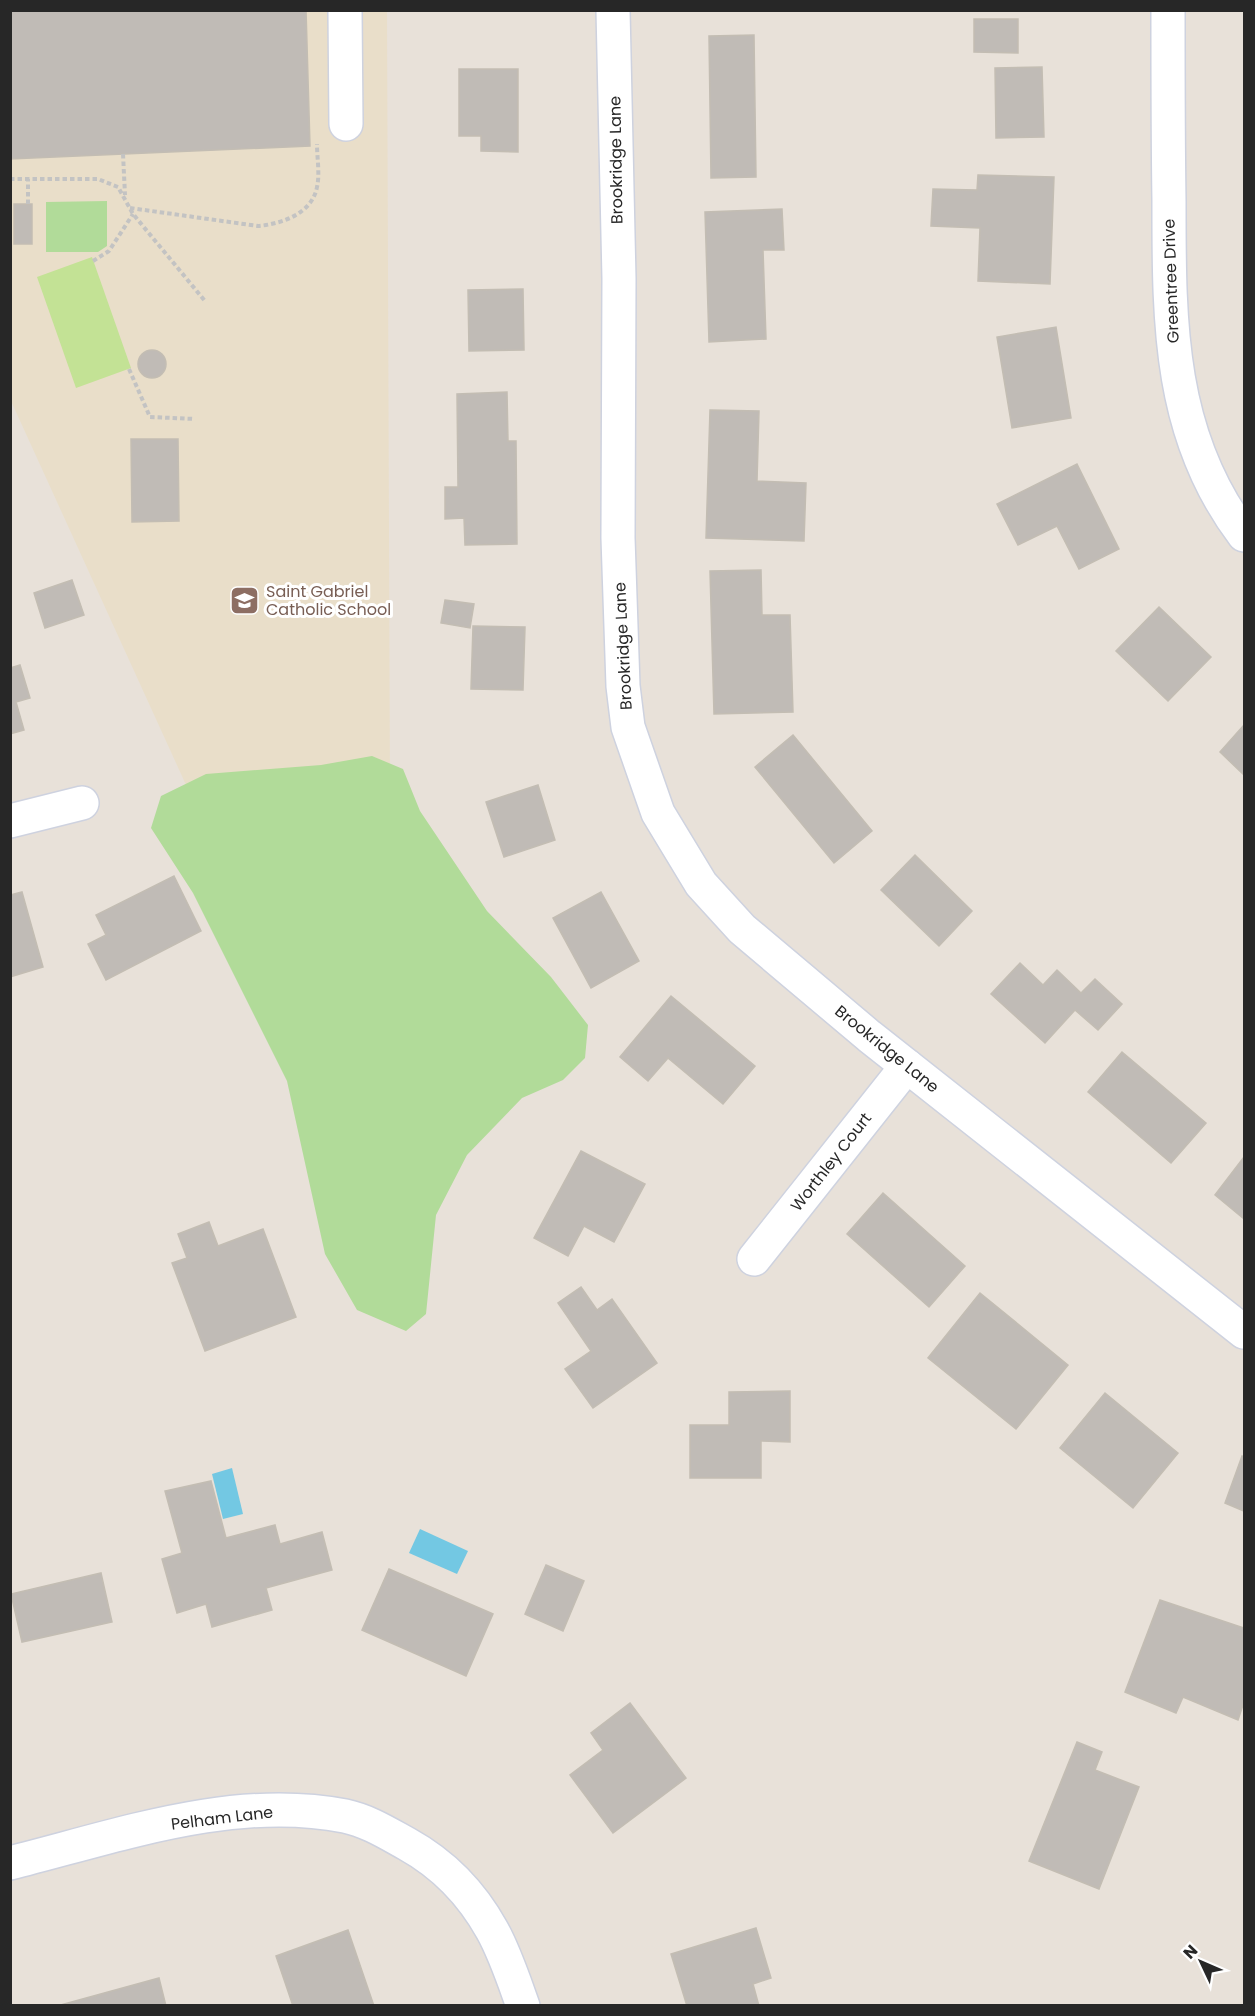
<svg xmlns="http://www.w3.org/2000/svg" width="1255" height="2016" viewBox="0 0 1255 2016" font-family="Poppins,sans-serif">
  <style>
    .education { fill: #e9dec9 }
    .green { fill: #b1db99 }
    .pitch { fill: #c3e295 }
    .water { fill: #73c8e3 }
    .building { fill: #c0bbb6; stroke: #c3bdb3; stroke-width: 1.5 }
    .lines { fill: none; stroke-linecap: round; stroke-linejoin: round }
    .minor-casing { stroke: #ced2df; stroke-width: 36 }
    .path { stroke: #c3c3c3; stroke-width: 4; stroke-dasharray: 4.5 3; stroke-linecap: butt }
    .minor { stroke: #fff; stroke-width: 33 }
    .labels { text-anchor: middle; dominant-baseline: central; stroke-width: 6; stroke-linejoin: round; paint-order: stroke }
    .street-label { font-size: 16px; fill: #272727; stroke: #fff }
    .education-label { font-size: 16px; fill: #785e54; stroke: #fff; text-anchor: start }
  </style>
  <rect width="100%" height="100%" fill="#e8e1d9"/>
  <path class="education" d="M10,11h377l5,1305 -200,-518 -181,-397z"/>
  <g class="green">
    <path d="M107,201v45l-9,6h-52v-50z"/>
    <path d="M372,756l31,13 17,42 67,100 64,66 37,48 -3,33 -22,22 -41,18 -55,57 -31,60 -10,99 -20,17 -49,-21 -32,-56 -38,-173 -94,-188 -42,-65 10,-32 45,-22 115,-9z"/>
  </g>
  <path class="pitch" d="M92,257l39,111 -55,20 -39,-111z"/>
  <g class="water">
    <path d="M232,1468l11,46 -20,5 -11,-45z"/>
    <path d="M420,1529l48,22 -11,23 -48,-21z"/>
  </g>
  <g class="building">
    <path d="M10,10h296l4,136 -300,13z"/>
    <path d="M974,19h44v34l-44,-1z"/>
    <path d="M754,35l2,142 -45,1 -2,-142z"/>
    <path d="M1042,67l2,70 -48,1 -1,-70z"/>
    <path d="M459,69h59v83l-37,-1v-15h-22z"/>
    <path d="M978,175l76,2 -4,107 -72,-3 2,-53 -49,-2 2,-37 44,1z"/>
    <rect x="14" y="204" width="18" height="40"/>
    <path d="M782,209l2,41h-21l3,89 -57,3 -4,-130z"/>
    <path d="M523,289l1,61 -55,1 -1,-61z"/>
    <path d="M1056,327l15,91 -59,10 -15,-91z"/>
    <circle cx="152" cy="364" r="14"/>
    <path d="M507,392l1,49h8l1,103 -52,1 -1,-27 -19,1v-32h13l-1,-93z"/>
    <path d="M710,410l49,1 -2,70 49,2 -2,58 -98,-3z"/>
    <path d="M131,439h47l1,82 -47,1z"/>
    <path d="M1077,464l42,85 -40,20 -22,-43 -39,19 -21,-41z"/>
    <path d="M761,570l1,45h28l3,97 -79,2 -4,-143z"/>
    <path d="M72,580l12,35 -39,13 -11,-35z"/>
    <path d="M445,600l29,4 -4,24 -29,-5z"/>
    <path d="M1159,607l52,50 -43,44 -52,-50z"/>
    <path d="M473,626l52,1 -2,63 -52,-1z"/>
    <path d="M20,665l10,33 -14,4 8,28 -14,4v-66z"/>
    <path d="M1244,725v50l-24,-23z"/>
    <path d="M793,735l79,96 -38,32 -79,-96z"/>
    <path d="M538,785l17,55 -51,17 -18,-55z"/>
    <path d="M915,855l57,56 -33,35 -58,-56z"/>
    <path d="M174,876l27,55 -95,49 -18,-36 18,-9 -10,-20z"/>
    <path d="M22,892l21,75 -33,10v-82z"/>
    <path d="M601,892l38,69 -48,27 -38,-70z"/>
    <path d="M1020,963l23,22 14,-15 24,23 14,-14 27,25 -24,26 -23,-20 -30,33 -54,-49z"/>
    <path d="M671,996l84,70 -32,38 -55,-46 -20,23 -28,-24z"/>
    <path d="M1122,1052l84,71 -35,40 -83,-71z"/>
    <path d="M581,1151l64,33 -31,58 -30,-16 -16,30 -34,-18z"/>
    <path d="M1244,1157v62l-29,-24z"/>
    <path d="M883,1193l82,73 -36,41 -82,-73z"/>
    <path d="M209,1222l9,24 45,-17 33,88 -91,34 -33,-88 15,-5 -9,-24z"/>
    <path d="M581,1287l16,23 15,-11 45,64 -64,45 -28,-39 26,-18 -33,-48z"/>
    <path d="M980,1293l88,72 -52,64 -88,-71z"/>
    <path d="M790,1391v51l-29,-1v37h-71v-53h39v-33z"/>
    <path d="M1105,1393l73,60 -45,55 -73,-60z"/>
    <path d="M1242,1456l2,1v54l-19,-8z"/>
    <path d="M211,1481l15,57 49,-13 5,19 42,-12 10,38 -66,18 6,22 -60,17 -6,-23 -29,9 -15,-54 20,-6 -17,-62z"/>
    <path d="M546,1565l38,16 -21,50 -38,-17z"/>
    <path d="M389,1569l104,45 -27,62 -104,-46z"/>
    <path d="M101,1573l11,49 -90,20 -11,-48z"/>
    <path d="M1160,1600l84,28v74l-6,18 -55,-23 -7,16 -51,-21z"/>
    <path d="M630,1703l56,75 -73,55 -43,-58 33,-25 -12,-17z"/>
    <path d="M1077,1742l25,10 -7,18 44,17 -40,102 -70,-28z"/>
    <path d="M756,1928l15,50 -18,6 6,22h-72l-16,-52z"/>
    <path d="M348,1930l26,76h-81l-17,-50z"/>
    <path d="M159,1978l7,28h-109z"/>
  </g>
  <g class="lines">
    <defs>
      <g id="minor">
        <path d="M345,10l1,114"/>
        <path d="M613,10l6,269 -1,259 5,148 5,41 30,86 43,71 41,45 127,107 375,296"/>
        <path d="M1168,10c0,64 0,128 1,191 0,120 -1,234 75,334"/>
        <path d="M10,821l72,-18"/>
        <path d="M754,1259l153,-193"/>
        <path d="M10,1863c108,-27 223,-69 335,-47 23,5 42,17 62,28 36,20 65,50 85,86 13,23 22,51 31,76"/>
      </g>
    </defs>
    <use href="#minor" class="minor-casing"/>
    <g class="path">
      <path d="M123,154l2,41"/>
      <path d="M10,179h88l20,8 15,27 72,87"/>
      <path d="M28,204v-25"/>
      <path d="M130,208l128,18c23,-2 54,-12 59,-39 3,-13 0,-29 0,-43"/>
      <path d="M93,261l16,-10 24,-37"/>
      <path d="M129,369l21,48 45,2"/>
    </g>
    <use href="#minor" class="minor"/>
  </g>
  <defs>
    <symbol id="school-square" viewBox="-11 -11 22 22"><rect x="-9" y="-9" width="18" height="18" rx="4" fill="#8d6e63" stroke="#fff"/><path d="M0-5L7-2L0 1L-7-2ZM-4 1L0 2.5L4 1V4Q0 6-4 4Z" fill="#fff"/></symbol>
  </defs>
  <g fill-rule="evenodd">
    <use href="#school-square" x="228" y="584" width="33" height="33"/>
  </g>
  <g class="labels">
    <g class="street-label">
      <text transform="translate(616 160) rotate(-91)">Brookridge Lane</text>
      <text transform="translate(1171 281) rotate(-92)">Greentree Drive</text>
      <text transform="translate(623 646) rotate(-93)">Brookridge Lane</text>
      <text transform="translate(887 1049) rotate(39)">Brookridge Lane</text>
      <text transform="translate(831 1162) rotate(-52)">Worthley Court</text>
      <text transform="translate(222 1818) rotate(-7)">Pelham Lane</text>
    </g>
    <g class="education-label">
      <text x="266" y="591">Saint Gabriel<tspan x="266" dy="18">Catholic School</tspan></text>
    </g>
  </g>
  <rect width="1255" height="2016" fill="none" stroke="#272727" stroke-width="24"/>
  <g transform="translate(1201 1962) rotate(314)" stroke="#ffffff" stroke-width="4.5" paint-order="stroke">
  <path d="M0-4.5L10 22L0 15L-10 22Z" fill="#272727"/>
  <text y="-9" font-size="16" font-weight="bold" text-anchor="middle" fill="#272727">N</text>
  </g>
</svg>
